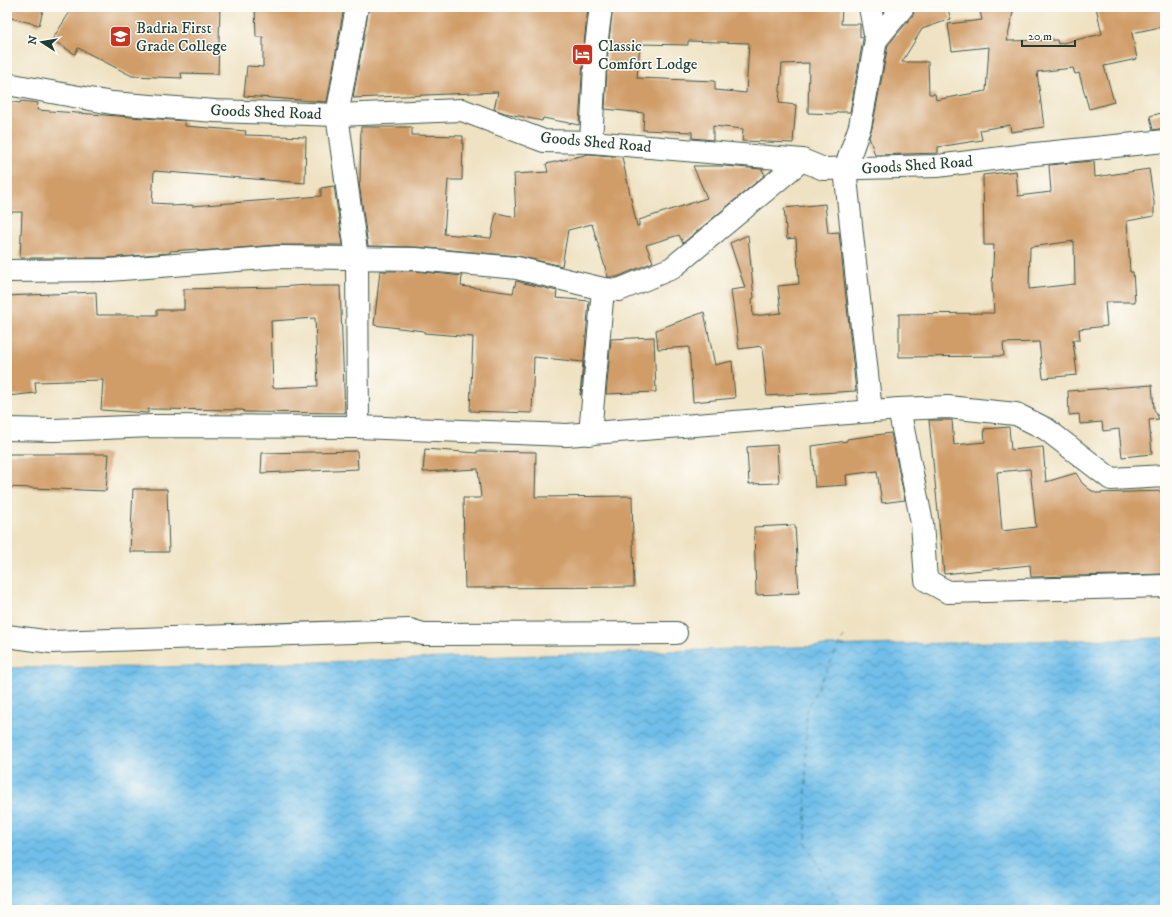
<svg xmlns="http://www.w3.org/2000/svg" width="1172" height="917" viewBox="0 0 1172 917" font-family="'IM FELL DW Pica',serif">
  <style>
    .water { fill: url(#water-waves); stroke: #477e8e }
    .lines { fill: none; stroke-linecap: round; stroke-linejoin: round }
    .ferry { stroke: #335d61; stroke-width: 1; stroke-dasharray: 5 4; stroke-linecap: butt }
    .building { fill: #d09c68; fill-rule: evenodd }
    .minor-casing { stroke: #3e5649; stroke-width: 24 }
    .minor { stroke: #fff; stroke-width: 22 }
    .labels { text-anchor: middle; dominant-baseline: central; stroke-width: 3; stroke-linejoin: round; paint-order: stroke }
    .poi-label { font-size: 16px; fill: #1f3d34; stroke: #fdfcf7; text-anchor: start }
    .street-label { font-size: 16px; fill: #1f3d34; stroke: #fdfcf7 }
  </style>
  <defs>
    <pattern id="water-waves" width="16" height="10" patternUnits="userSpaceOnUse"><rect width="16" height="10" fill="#6fbee9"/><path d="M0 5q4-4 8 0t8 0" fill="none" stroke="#5b9cbe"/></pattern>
  </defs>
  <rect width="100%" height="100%" fill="#fdfcf7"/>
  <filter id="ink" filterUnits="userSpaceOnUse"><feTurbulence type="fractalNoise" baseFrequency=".025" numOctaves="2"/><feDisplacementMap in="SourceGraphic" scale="8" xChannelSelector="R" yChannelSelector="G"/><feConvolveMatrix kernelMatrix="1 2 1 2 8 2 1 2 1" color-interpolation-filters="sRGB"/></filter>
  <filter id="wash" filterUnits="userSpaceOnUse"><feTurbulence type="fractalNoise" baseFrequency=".012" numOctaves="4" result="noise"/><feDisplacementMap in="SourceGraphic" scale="16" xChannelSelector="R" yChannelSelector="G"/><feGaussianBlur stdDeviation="0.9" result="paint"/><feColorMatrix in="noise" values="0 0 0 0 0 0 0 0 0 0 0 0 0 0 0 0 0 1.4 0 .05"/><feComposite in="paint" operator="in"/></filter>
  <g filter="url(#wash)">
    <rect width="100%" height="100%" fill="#efe2c2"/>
    <path class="water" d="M1165,638v272h-1158v-242l153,-1 701,-22z"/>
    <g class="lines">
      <path class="ferry" d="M843,910l-37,-66v-133l38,-75"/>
    </g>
    <g id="blocks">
      <g class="building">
        <path d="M7,7h37l-5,18 -32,-8z"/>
        <path d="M73,7h147l-2,67 -37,-1 1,5 -50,-2 -54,-28 -3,6 -23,-14z"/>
        <path d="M255,7h89l-17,95 -83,-6 3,-30 16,1v-30h-7z"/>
        <path d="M369,7h219l-4,38 -5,80 -36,-7 -1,3 -37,-8 -11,-4 4,-17 -145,6z"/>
        <path d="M613,7h229l-1,17h19v13h3v3l-13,72h-13l-1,2 -28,-1 1,-50 -27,1 -3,39 17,2 -3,38 -51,-2 1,-12 -30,-3v14l-21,-2v-6l-49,-2 1,-17 -39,-4 3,-62zM688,41l61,2 -3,50 -31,-3v-9l-78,-3 3,-34 48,1z"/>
        <path d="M915,7h32l4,12 -29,10 -20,33h26l1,32h6l1,6 50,-9 3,-44 -37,4 -4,-27 34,-4 -3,-13h35l-7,34 50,-1 1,4 44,-10 -6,-27h69v19l-33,7 5,26 -33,7 10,36 -25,7 -10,-36 -4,1 -2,-6 -36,4 7,55 -33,5 -1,-7 -30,5 2,10 -44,7v6l-63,2 -6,-18 3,-9 16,-83 25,-30z"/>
        <path d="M7,101l13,2 1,-2 17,2 -1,7 148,11v5l61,5 -1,4 61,2 -1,46 -151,-12 -2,32 19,1v2l21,-1v1l129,-10v-8l13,-2 9,59h-66l-78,6 -1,-2 -28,2v2l-62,5h-88l2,-46h-15z"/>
        <path d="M1165,112v16l-12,2 -3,-14z"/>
        <path d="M361,127h51v8l51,1 -1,44h-14l-4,54 47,4 5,-25 20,4 -2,-43 34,-2 -2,-8 43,-10 33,3 15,69h2v-6l68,-22 -14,-32h31l38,3 3,6 -82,68 -4,-8 -33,10 7,17 -36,15h-9l-16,-53 -24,6 -6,36 -44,-10 -101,-9 -49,-1 -9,-63h1z"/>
        <path d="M1094,161l1,16 54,-8 5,33v14l-27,5 3,51h3l2,30h-30l2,24 -28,3 1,11h-7l4,35 -34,3 -4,-36 -36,1 1,13 -105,1v-43l95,-1 -2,-27 2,-41h-10l-1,-70 33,-4 2,25 33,-4 -2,-27zM1074,241l1,43 -46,5 1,-42z"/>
        <path d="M825,204l3,29 11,-1 17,159 -89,5 -5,-50 -23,3 -8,-59 14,-2 -15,-45 18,-8 6,63 -2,1 1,17 28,-3 -3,-27 21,-2 -3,-46 -9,1 -3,-31z"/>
        <path d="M380,271h35l47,5 -1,10 52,7 3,-12 41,10 -1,7 33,3 -8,94h-1l3,-33 -49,-5 -2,56 -62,-2 3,-74 -49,-4v-2l-50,-6z"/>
        <path d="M309,285v1h31l5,127 -101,-1 -1,-2 -95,-1v4l-47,-3 2,-30 -68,2 1,11 -29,3v-100l89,-4 1,23h60v-5h27v-21l94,-2zM315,318l3,68 -45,2 -2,-67z"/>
        <path d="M704,312l11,53 17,-4 3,37 -42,4 -4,-55 -31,2 -2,-19z"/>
        <path d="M654,337l2,55 -50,2 5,-55z"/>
        <path d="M1152,385l2,24 5,10 -10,1 3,34 -30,3 -3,-28 -16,2 -1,-9 -22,2 -1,-10 -10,1 -1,-24z"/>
        <path d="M929,420h23l2,25 31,-3 -1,-13 25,-2 2,23 32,-3 3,35 30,-9 6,10 7,6 7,4 69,-2v83l-134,3 -1,-12 -86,9zM1030,469l6,58 -34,4 -5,-59z"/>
        <path d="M891,433l14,67 -23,3 -5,-32 -31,4 1,10 -32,2 -3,-41 35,-5v-2z"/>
        <path d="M777,445l2,38 -30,1 -2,-37z"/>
        <path d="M425,449l52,4v-2l59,1 -1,45 97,-1 2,91 -169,1 -2,-90h18l-3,-29 -55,3z"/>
        <path d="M357,451l1,18 -97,4 1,-20z"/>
        <path d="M7,454h102l-3,37 -99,-4z"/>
        <path d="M133,489h34l2,63h-39z"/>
        <path d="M795,525l4,68 -43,2 -2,-68z"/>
      </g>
    </g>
  </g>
  <g filter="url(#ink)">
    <use href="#blocks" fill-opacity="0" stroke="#3e5649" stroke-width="1"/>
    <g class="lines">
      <defs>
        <g id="minor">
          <path d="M357,7l-20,108 20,143 1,169"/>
          <path d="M870,7l6,33"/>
          <path d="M7,84l105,19 103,8 122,4 125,-5 82,31 47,1 211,18 22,9 113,-3 88,-11 140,-14"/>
          <path d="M591,142l5,-96 5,-39"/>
          <path d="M7,271l102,-1 169,-13 138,2 101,9 86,21 16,1 53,-22 130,-108"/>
          <path d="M899,409l23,114 4,57 22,12 217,-6"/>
          <path d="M871,411l-26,-242 15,-43 16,-86 27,-33"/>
          <path d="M7,429l47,1 99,-4 205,1 209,8 332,-26 49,-2 68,7 30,15 65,50 54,-3"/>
          <path d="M590,434l13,-145"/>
          <path d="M7,636l44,6 359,-12 13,4 253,-1"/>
        </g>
      </defs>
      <use href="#minor" class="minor-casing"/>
      <use href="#minor" class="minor"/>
    </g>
  </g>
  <defs>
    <symbol id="university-square" viewBox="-11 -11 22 22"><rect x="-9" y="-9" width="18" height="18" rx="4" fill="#c8321e" stroke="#fdfcf7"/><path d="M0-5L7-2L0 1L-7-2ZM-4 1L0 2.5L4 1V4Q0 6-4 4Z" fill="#fff"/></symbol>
    <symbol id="hotel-square" viewBox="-11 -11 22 22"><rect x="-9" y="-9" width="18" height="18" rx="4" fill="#c8321e" stroke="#fdfcf7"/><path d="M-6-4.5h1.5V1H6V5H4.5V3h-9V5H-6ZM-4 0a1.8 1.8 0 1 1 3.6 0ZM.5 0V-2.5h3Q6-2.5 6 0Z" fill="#fff"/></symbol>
  </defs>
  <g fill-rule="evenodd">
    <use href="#university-square" x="108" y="24" width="25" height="25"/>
    <use href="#hotel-square" x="570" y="42" width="25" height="25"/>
  </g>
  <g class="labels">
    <g class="poi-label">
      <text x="136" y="28">Badria First<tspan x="136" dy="18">Grade College</tspan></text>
      <text x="598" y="46">Classic<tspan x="598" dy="18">Comfort Lodge</tspan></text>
    </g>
    <g class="street-label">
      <text transform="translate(266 112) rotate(2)">Goods Shed Road</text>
      <text transform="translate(596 142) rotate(5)">Goods Shed Road</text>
      <text transform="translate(917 165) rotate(-4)">Goods Shed Road</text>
    </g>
  </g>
  <rect width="1172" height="917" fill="none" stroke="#fdfcf7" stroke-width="24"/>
  <g transform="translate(42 42) rotate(282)" stroke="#fdfcf7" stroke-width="3" paint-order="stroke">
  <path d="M0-3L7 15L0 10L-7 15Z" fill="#1f3d34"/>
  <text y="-6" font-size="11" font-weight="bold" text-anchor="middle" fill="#1f3d34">N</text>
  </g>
  <path d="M1022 40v6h53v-6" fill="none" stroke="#1f3d34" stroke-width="2"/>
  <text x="1028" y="40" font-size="12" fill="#1f3d34" stroke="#fdfcf7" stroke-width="3" paint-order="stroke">20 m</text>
</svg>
